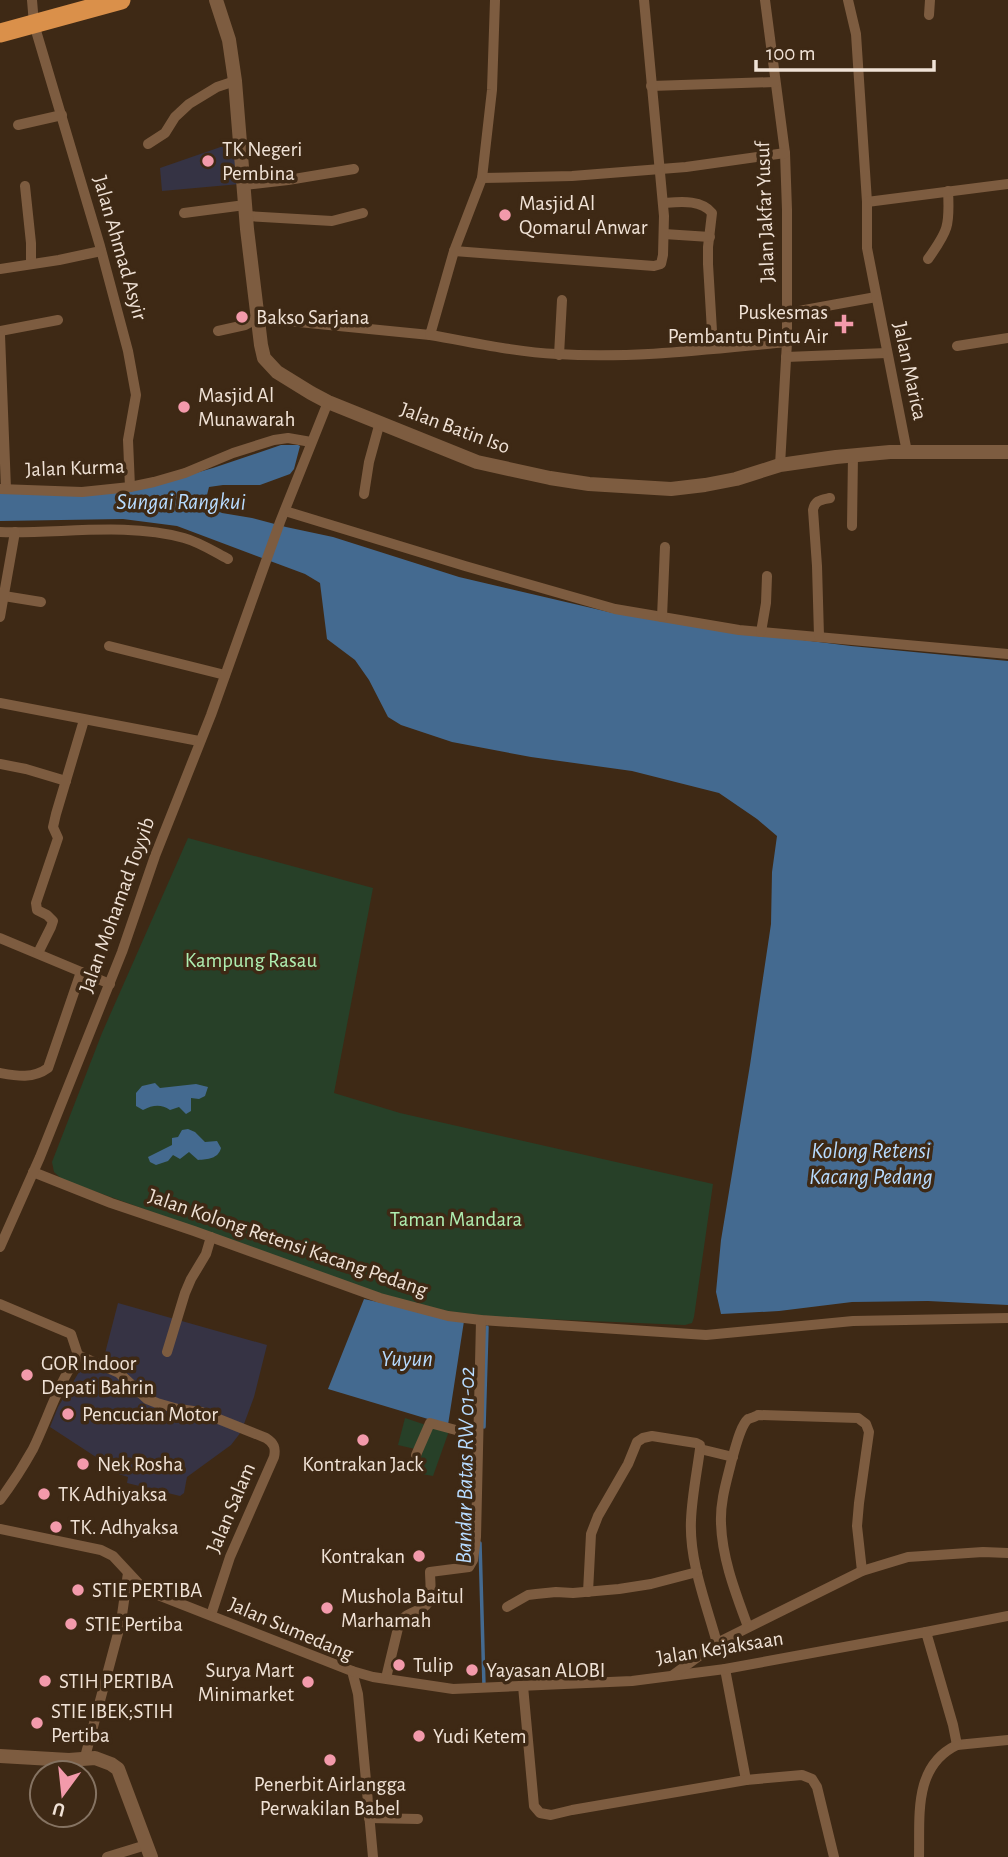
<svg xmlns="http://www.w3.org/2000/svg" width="1008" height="1857" viewBox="0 0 1008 1857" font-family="'Alegreya Sans',sans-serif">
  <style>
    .industrial { fill: #363344 }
    .education { fill: #353344 }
    .green { fill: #274028 }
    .water { fill: #446a90 }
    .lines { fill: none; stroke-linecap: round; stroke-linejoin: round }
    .stream { stroke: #446a90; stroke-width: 3.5 }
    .minor { stroke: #7d5c40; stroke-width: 10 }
    .tertiary { stroke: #7d5c40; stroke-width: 14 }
    .trunk { stroke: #da904a; stroke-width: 19 }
    .poi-dot { fill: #f39aab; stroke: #3e2915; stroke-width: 2.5 }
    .labels { text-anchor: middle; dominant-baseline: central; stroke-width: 7; stroke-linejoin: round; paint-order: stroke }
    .poi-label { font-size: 21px; fill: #f0e2d6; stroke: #3e2915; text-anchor: start }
    .street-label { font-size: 21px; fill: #f0e2d6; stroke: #3e2915 }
    .park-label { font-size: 21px; fill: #afeeb1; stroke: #3e2915 }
    .water-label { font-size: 23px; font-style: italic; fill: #b7dbff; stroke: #3e2915 }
  </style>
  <rect width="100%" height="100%" fill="#3e2915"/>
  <path class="industrial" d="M118,1303l149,42 -13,52 -13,35 -10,13 -44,32 -3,16 -4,3 -53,-13 1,-6 -22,-7 -4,-9 -52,-34 8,-20 24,-40 20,-2z"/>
  <path class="education" d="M235,142l5,42 -78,7 -2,-23z"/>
  <g class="green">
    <path d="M188,838l185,50 -39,205 66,20 313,71 -19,133 -2,6 -7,2 -191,-8 -47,-6 -54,-13 -330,-118 -9,-8 -2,-10 50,-129z"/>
    <path d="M405,1418l21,7 -7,25 -21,-5z"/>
    <path d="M431,1425l18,6 -16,45 -17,-3z"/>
  </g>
  <g class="water">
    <path d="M281,445h17l2,1 -6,23 -4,5 -30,11h-37l-14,2 -4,16 17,10 30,5 34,9 47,10 126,40 154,36 125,19 113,14 157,15v644l-80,-4 -76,1 -73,9 -58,3 -5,-22 5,-52 29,-175 21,-141 1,-52 5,-36 -20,-17 -38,-26 -87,-22 -101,-14 -79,-15 -51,-17 -13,-8 -19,-37 -14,-20 -28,-21 -7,-56 -15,-9 -128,-48 -54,-7 -123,2v-30l146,-4 67,-19z"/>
    <path d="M155,1083l5,5 36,-4 12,3 -3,9 -6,3 -8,-1v13l-5,3 -7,-7 -9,3c-9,-6 -17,-5 -27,0l-7,-4v-13l6,-7z"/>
    <path d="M188,1129l7,3 10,10 12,-1 4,7c-3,11 -13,11 -23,12l-9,-8 -9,7 -7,-4 -5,6 -12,4 -6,-3 -2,-5 24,-12v-7l6,-1 4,-7z"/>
    <path d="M364,1299l100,22 -16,104 -120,-36z"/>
  </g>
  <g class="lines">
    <g class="stream">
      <path d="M484,1427l3,-100"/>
      <path d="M480,1543l4,143"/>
    </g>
    <g class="minor">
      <path d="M32,0l2,24 66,222 28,105 8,44 -8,45 2,47"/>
      <path d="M765,0l20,153 2,57v132l-7,123"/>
      <path d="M848,0l8,34 11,168"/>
      <path d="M929,15l1,-15"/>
      <path d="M651,86l124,-4"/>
      <path d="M18,125l44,-10"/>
      <path d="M148,144l17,-11 10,-16 14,-13 28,-17 18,-6"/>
      <path d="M482,178l90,-2 114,-9 99,-14"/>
      <path d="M244,185l44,-5 66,-11"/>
      <path d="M25,186l6,57v21"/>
      <path d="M663,203c16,-1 38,-4 49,10l-4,34v17l5,84"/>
      <path d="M184,213l61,-8"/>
      <path d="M246,216l86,5 31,-8"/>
      <path d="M664,234l46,3"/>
      <path d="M454,251l200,15 7,-2 2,-9 1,-39 -20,-216"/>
      <path d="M928,259c20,-28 22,-33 20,-68"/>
      <path d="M0,269l59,-9 42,-9"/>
      <path d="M788,313l88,-16"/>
      <path d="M0,331l58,-11"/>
      <path d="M218,331l27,-6 13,-7 172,17 24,-84 28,-73 10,-88 3,-90"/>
      <path d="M0,335l6,154"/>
      <path d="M430,335c42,7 84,17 127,19 77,5 154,-5 230,-12"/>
      <path d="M957,346l51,-8"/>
      <path d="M559,355l3,-55"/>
      <path d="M786,357l101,-4"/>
      <path d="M907,452l-40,-204v-46l141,-18"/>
      <path d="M0,489l82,3 48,-5 24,-5 31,-9 48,-20 41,-13 14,-2 23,4"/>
      <path d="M364,494l5,-32 11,-40"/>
      <path d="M285,511l180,55 150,43 124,21 269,24"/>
      <path d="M852,526l1,-71"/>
      <path d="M0,532c60,2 126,-10 184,6 15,4 29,13 44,21"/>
      <path d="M4,596l37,6"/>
      <path d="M0,617l15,-85"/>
      <path d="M662,617l3,-70"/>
      <path d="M761,632l5,-29 1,-27"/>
      <path d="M819,636l-2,-70 -4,-56c2,-10 8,-10 17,-12"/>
      <path d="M109,646l116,29"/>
      <path d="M0,703l199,38"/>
      <path d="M0,764l26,5 40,12"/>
      <path d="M0,938l110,46"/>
      <path d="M38,953l13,-26 2,-6 -6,-6 -10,-5 -1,-7 22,-65 -5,-11 3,-13 28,-94"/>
      <path d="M0,1073c17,3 33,6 48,-5l33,-96"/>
      <path d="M33,1172l78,31 83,28 186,67 68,18 33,4 225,15 147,-14 155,-3"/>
      <path d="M0,1247l40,-90 82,-205 33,-96 56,-141 69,-193 48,-120"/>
      <path d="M0,1304l71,30 7,21 41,18 28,26 10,4 21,6 23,3 65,26c8,5 10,10 8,19l-44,100 -19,58"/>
      <path d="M167,1352l18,-59 6,-14 15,-25 5,-17"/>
      <path d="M700,1449l33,8"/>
      <path d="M416,1455l14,-32 48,13"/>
      <path d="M0,1500c12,-16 23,-33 33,-51 15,-31 25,-65 45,-94"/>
      <path d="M0,1529l101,21 12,6 27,29 13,8 199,78 6,23 2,21 13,142"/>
      <path d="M588,1592l3,-58 7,-18 30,-52 9,-22 6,-4 9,-2 44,7 4,2v4c-3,23 -8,47 -9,71 -2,41 15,83 26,123"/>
      <path d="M507,1607l21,-12 8,-1 20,-2 17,1 46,-4 32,-5 46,-12"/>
      <path d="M748,1627c-12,-33 -26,-68 -27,-104 -1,-22 6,-43 11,-64 3,-9 8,-33 16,-40 1,0 9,-3 10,-4l100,3 8,6 3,8 -10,71 -2,23 5,45"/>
      <path d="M926,1632l82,-16"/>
      <path d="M725,1669l21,111"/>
      <path d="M352,1671l21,6 80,12 179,-8 93,-12 201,-37 27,93 4,20 51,-5"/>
      <path d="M673,1675l44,-32 145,-72 46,-14 75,-5 25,1"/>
      <path d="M386,1678l13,-54c8,-15 27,-12 30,-24 3,-8 1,-19 1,-28l39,-5 4,-7 3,-23 5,-217"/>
      <path d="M523,1686l11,120 6,7 11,2 21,-5 174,-30 56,-5 10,4 5,8 17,70"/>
      <path d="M85,1757l36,-135 7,-49"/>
      <path d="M369,1818l49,1"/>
      <path d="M107,1857l39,-12"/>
      <path d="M919,1857c1,-41 -6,-91 38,-112"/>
    </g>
    <g class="tertiary">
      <path d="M216,0l13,40 6,41 12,148 14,116 3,13 13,14 34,21 17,9 149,60 73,16 39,6 82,5 34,-4 31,-6 44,-14 56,-8 54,-5h118"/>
      <path d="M0,1756l69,4 26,-2 16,6 7,5 33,88"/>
    </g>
    <path class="trunk" d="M0,33l121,-33"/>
  </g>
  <g class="poi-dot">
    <circle cx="208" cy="161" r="7"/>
    <circle cx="505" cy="215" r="7"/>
    <circle cx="242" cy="317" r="7"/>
    <path d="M840.5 313.5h7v7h7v7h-7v7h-7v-7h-7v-7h7z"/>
    <circle cx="184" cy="407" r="7"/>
    <circle cx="27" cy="1375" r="7"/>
    <circle cx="68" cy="1414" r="7"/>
    <circle cx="363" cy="1440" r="7"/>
    <circle cx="83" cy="1464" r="7"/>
    <circle cx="44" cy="1494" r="7"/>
    <circle cx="56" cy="1527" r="7"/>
    <circle cx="419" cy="1556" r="7"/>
    <circle cx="78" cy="1590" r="7"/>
    <circle cx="327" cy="1608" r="7"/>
    <circle cx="71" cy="1624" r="7"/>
    <circle cx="399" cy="1665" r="7"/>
    <circle cx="472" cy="1670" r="7"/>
    <circle cx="45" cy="1681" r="7"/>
    <circle cx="308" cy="1682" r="7"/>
    <circle cx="37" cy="1723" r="7"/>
    <circle cx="419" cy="1736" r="7"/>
    <circle cx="330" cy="1760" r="7"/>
  </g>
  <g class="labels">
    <g class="poi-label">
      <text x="222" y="149">TK Negeri<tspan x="222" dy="24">Pembina</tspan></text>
      <text x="519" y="203">Masjid Al<tspan x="519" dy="24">Qomarul Anwar</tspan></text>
      <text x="828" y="312" text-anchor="end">Puskesmas<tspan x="828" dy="24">Pembantu Pintu Air</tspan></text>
      <text x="256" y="317">Bakso Sarjana</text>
      <text x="198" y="395">Masjid Al<tspan x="198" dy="24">Munawarah</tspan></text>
      <text x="41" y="1363">GOR Indoor<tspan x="41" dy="24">Depati Bahrin</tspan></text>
      <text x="82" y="1414">Pencucian Motor</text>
      <text x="97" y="1464">Nek Rosha</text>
      <text x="363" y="1464" text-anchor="middle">Kontrakan Jack</text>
      <text x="58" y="1494">TK Adhiyaksa</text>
      <text x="70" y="1527">TK. Adhyaksa</text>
      <text x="405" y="1556" text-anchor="end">Kontrakan</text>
      <text x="92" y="1590">STIE PERTIBA</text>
      <text x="341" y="1596">Mushola Baitul<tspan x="341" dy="24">Marhamah</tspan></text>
      <text x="85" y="1624">STIE Pertiba</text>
      <text x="413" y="1665">Tulip</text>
      <text x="294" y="1670" text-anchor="end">Surya Mart<tspan x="294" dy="24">Minimarket</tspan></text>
      <text x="486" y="1670">Yayasan ALOBI</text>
      <text x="59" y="1681">STIH PERTIBA</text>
      <text x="51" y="1711">STIE IBEK;STIH<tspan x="51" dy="24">Pertiba</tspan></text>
      <text x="433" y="1736">Yudi Ketem</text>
      <text x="330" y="1784" text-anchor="middle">Penerbit Airlangga<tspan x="330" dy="24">Perwakilan Babel</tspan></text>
    </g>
    <g class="street-label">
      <text transform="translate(765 212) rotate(-92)">Jalan Jakfar Yusuf</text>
      <text transform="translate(120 248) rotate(74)">Jalan Ahmad Asyir</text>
      <text transform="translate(910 371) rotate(78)">Jalan Marica</text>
      <text transform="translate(455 428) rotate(20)">Jalan Batin Iso</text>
      <text transform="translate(75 468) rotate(-2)">Jalan Kurma</text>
      <text transform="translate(117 905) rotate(-70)">Jalan Mohamad Toyyib</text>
      <text transform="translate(288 1243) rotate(19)">Jalan Kolong Retensi Kacang Pedang</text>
      <text transform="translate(231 1508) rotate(-67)">Jalan Salam</text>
      <text transform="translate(291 1629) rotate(23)">Jalan Sumedang</text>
      <text transform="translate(720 1648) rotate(-9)">Jalan Kejaksaan</text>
    </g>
    <g class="park-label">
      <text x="251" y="960">Kampung Rasau</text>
      <text x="456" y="1219">Taman Mandara</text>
    </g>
    <g class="water-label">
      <text x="181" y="502">Sungai Rangkui</text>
      <text x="871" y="1151">Kolong Retensi<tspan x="871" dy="26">Kacang Pedang</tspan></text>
      <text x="407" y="1359">Yuyun</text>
      <text transform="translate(466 1465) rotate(-89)">Bandar Batas RW 01-02</text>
    </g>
  </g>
  <g transform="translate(63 1794) rotate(195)"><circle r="33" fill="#3e2915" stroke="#857362" stroke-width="2"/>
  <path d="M0-5L12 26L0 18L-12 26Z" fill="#f39aab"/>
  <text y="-10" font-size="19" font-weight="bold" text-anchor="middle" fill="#f0e2d6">U</text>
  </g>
  <path d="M756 60v10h178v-10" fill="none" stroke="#f0e2d6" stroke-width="3.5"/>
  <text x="766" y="60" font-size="21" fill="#f0e2d6" stroke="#3e2915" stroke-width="5" paint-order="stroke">100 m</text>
</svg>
